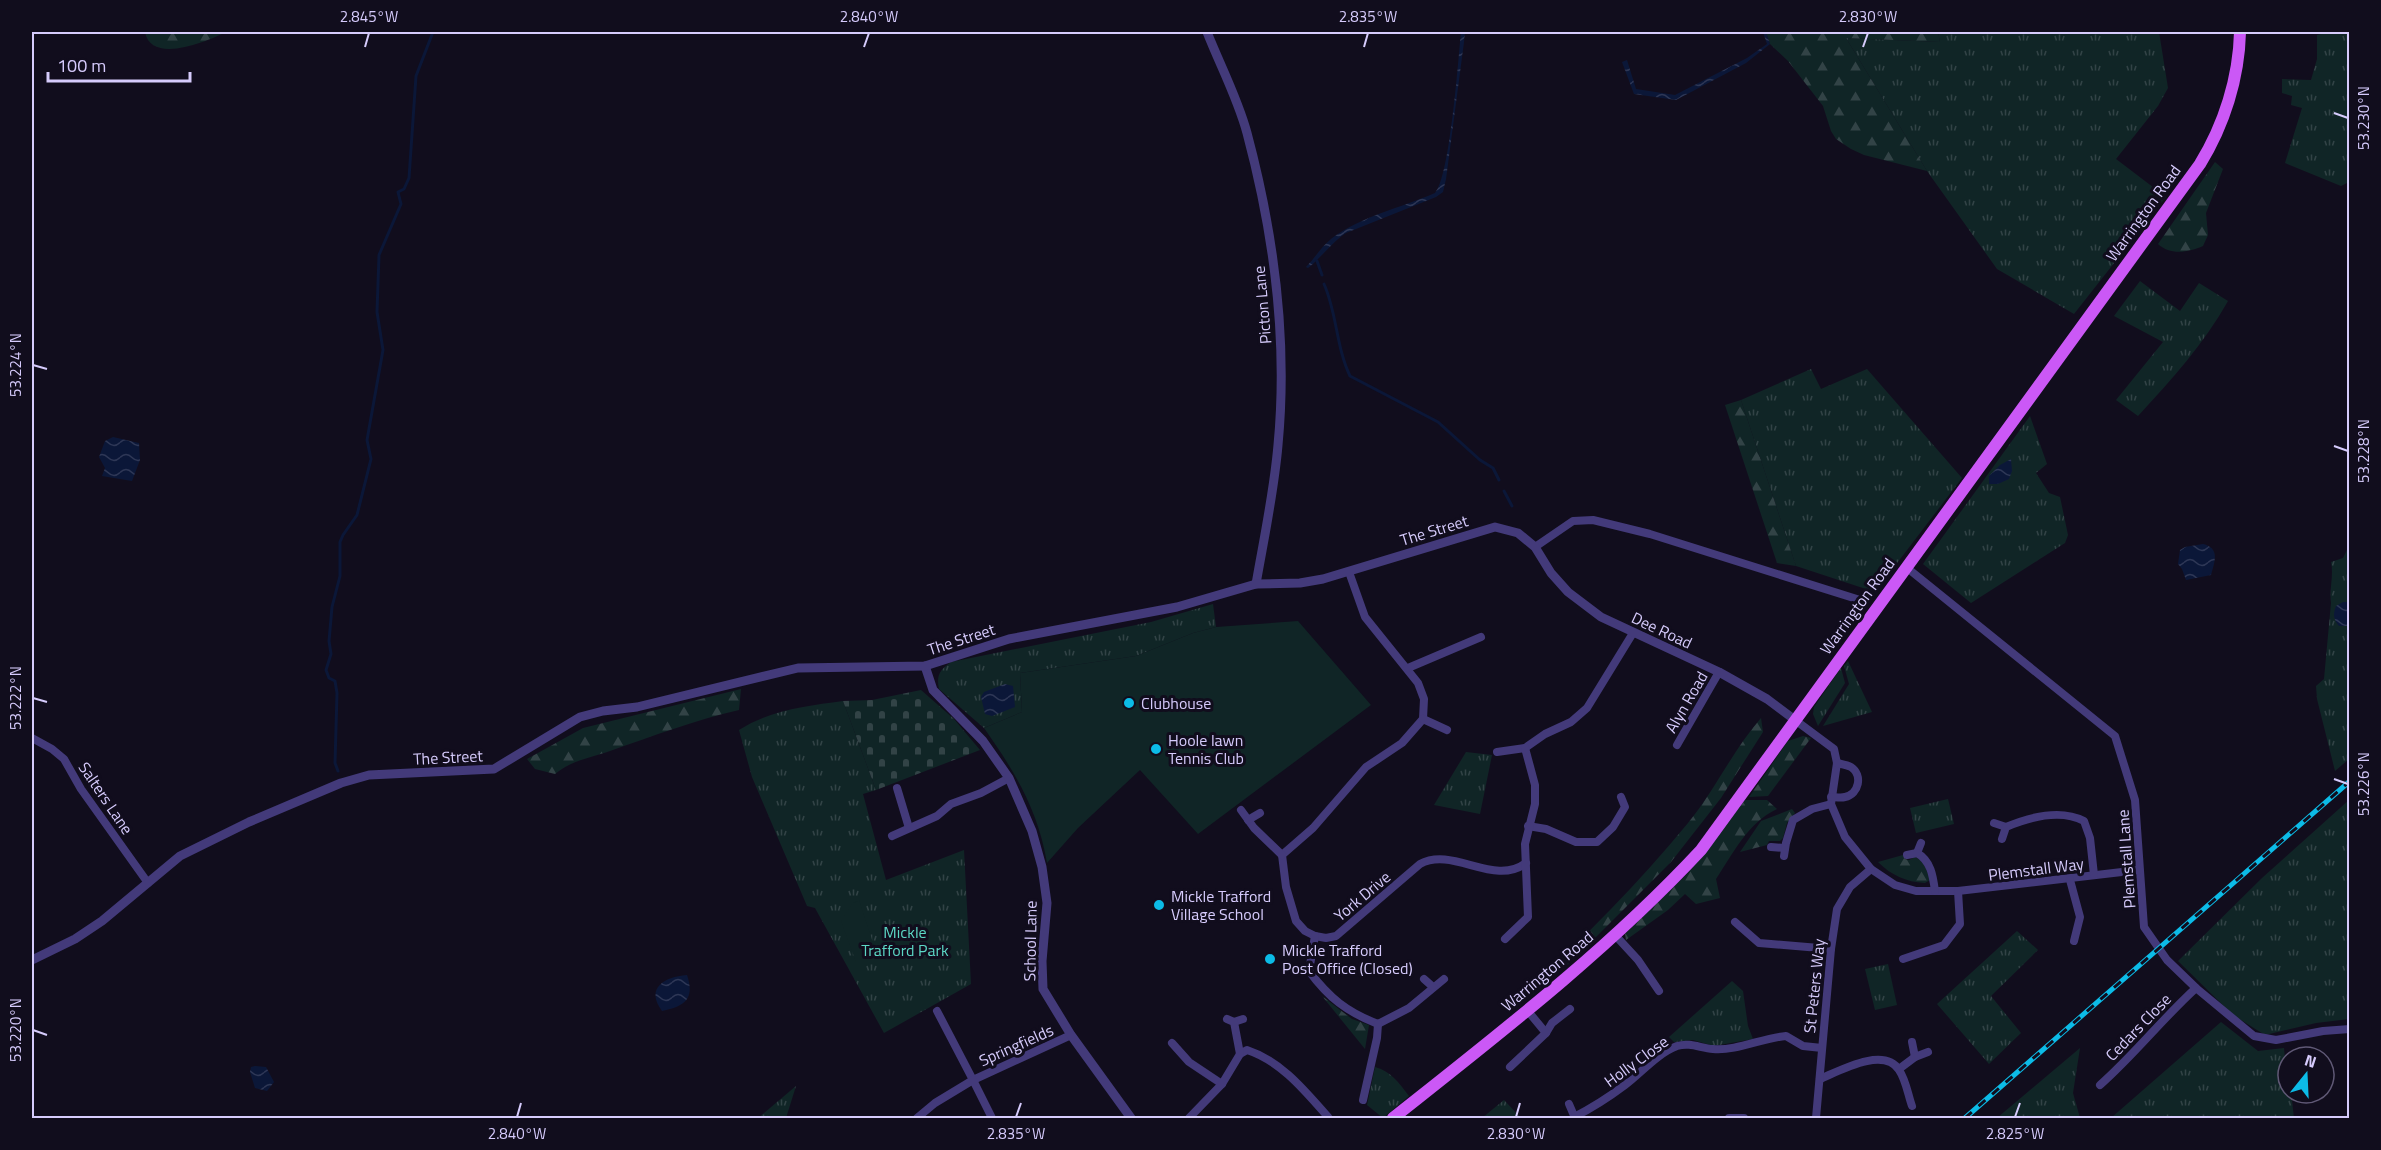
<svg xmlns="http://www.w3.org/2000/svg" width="2381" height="1150" viewBox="0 0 2381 1150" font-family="'Titillium Web',sans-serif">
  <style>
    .grass { fill: url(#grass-tufts) }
    .forest { fill: url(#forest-firs) }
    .cemetery { fill: url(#cemetery-stones) }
    .pitch { fill: #102526 }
    .water { fill: url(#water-waves) }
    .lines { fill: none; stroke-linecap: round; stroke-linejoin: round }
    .stream { stroke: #0b1738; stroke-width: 3 }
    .minor { stroke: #433a7a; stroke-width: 8 }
    .tertiary { stroke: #433a7a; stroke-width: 9 }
    .primary { stroke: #cb58f6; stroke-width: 12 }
    .rail-casing { stroke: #0cbbe7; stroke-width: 5 }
    .rail { stroke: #110d1d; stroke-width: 3; stroke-dasharray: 9; stroke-linecap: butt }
    .ticks { fill: none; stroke: #d6cbfc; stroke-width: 2 }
    .poi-dot { fill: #0cbbe7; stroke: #110d1d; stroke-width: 2 }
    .labels { text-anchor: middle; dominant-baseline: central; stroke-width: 6; stroke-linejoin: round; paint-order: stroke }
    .street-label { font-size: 16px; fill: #d6cbfc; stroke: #110d1d }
    .poi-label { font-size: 16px; fill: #d6cbfc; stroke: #110d1d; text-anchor: start }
    .park-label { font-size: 16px; fill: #5cd7c5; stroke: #110d1d }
    .neatline { fill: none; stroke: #d6cbfc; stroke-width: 2 }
    .ticks-label { font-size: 15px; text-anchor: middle; fill: #d6cbfc }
  </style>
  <defs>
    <pattern id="grass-tufts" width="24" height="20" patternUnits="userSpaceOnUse" patternTransform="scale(1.5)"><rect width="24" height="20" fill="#102526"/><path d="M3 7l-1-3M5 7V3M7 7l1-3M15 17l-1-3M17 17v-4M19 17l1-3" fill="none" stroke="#324346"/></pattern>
    <pattern id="forest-firs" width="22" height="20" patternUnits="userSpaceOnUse" patternTransform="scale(1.5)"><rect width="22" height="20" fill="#102526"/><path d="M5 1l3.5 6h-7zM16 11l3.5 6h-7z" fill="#324346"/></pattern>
    <pattern id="cemetery-stones" width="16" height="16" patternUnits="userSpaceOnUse" patternTransform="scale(1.5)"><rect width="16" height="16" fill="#102526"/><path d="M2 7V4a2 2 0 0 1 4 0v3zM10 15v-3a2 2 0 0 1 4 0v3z" fill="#324346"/></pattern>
    <pattern id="water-waves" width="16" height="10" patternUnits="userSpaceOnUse" patternTransform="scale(1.5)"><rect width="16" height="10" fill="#0b1738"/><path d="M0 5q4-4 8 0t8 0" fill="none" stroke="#2e3756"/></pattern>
  </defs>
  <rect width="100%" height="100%" fill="#110d1d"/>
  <g class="grass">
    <path d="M1938,32h221l9,56 -10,18 -42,53 50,38 -92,117 -77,-45 -70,-98 -81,-133 94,4z"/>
    <path d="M2329,32h20v150l-8,4 -56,-23 17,-55 -11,-3 1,-9 -10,-3v-14l29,1 6,-21v-24z"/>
    <path d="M2140,281l40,30 19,-28 29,18c-24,43 -57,79 -90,115l-22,-16 47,-58 -49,-26z"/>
    <path d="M1811,369l10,20 46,-20 95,109 -87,114 -79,-26 -55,-166z"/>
    <path d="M2030,416l17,48 -11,9 13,20 11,4 8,38 -3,8 -94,60 -48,-39z"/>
    <path d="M2349,546v213l-14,12 -18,-72 -1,-13 8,-7 7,-76c-2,-14 3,-27 0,-41l12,-4z"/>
    <path d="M1213,604l3,23 -23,6 -57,23 -116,17 2,39 -38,16 -45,-39c-3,-14 1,-19 12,-27l200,-40z"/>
    <path d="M1848,661l24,51 -49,14 26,-42 -5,-18z"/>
    <path d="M1841,668l4,15 -27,43 -5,-12 1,-7z"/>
    <path d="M843,701l33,89 -13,4 23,86 78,-30 7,134 -87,49 -69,-125 -8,-2 -55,-129 -13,-47c31,-20 68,-24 104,-29z"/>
    <path d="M1466,752l26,3 -12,59 -46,-9z"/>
    <path d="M1948,799l6,25 -38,9 -6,-25z"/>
    <path d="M2349,800v219l-33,4 -51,12 -32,-20 -55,-54 84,-83z"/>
    <path d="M2017,931l21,19 -47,46 30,37 -32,31 -52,-60z"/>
    <path d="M1888,964l9,41 -22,5 -10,-41z"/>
    <path d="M1732,981l11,10 5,35 5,13 -39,7 -21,-6 -19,2 -5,-5z"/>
    <path d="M2221,1022l37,29 26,-3 4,45h3l3,25h-183z"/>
    <path d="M2080,1048l-7,45 7,25h-83z"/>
    <path d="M1375,1067c17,5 23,15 34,29l-26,22 -16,-13z"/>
    <path d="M796,1086l-10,32h-28z"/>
    <path d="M1504,1100l17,18h-39z"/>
  </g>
  <g class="forest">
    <path d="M145,32h81c-18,9 -75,33 -81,0z"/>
    <path d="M1766,32h172l2,10 -94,-4 81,133 -63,-16 -13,-6 -15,-10 -5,-8 -8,-25 -35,-45 -18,-17z"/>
    <path d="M2215,162l8,7 -17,44 2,22 -5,11c-14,6 -32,10 -45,-2z"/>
    <path d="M1741,400l55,166 -19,-3 -52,-158z"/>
    <path d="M741,689l-2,21c-44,10 -86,26 -129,41 -20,7 -38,9 -55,23l-20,-5 -8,-10 56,-31z"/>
    <path d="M1761,718l2,14 -42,66 -50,64 -99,99 -40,34 -6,-4c58,-53 112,-107 162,-168 27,-33 45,-73 73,-105z"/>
    <path d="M1803,736l8,2 -43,58 -19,1 39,-56z"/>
    <path d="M1745,800h22l10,9c-29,13 -44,45 -61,70l4,19 -24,6 -11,-10 -17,16 -42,30 -1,-6 63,-61z"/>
    <path d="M1792,809l3,4 -8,10 -4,15 -3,3h-11l-2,4 -27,7 21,-31z"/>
    <path d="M1903,855l2,4 4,1 6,-3c10,5 12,13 15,23l-5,3c-19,-1 -34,-8 -47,-21z"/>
    <path d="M1322,996l30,23 17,6 -4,24z"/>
  </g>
  <path class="cemetery" d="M921,690l33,29 26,31 -104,40 -33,-89 29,-1z"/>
  <g class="pitch">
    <path d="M1298,621l73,84 -173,129 -58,-64 -62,58 -31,35c-9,-53 -32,-91 -63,-135l38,-16 -2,-39 116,-17 57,-23 23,-6z"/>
    <path d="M859,900l17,52 -20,10 -15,-41 11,-17z"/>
  </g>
  <g class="water">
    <path d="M1461,32h4l-1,10 -18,137 -3,13 -7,5 -90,36c-15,10 -24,24 -38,35l-2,-1c9,-9 15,-20 25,-28 30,-23 70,-31 104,-46 15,-17 23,-132 26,-161z"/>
    <path d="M1763,32h3l4,12 -24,19 -70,37 -42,-6 -12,-32 5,-2 9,29 39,6 72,-37 20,-14z"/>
    <path d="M113,437l26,6 1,17 -8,21 -30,-5 3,-8 -6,-11 6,-16z"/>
    <path d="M2011,459l1,12 -3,8 -11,5h-9v-8l11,-11z"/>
    <path d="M2203,544c17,4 12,17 8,31l-25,5 -4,-11 -4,-5 2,-14 5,-3z"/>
    <path d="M2343,602h6v24h-10c-6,-7 -6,-12 -3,-20z"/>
    <path d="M1005,684l8,2 2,21 -23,9 -7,-2 -4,-17 3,-5z"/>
    <path d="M687,975c8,24 -2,31 -25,36 -17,-23 2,-34 25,-36z"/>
    <path d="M255,1066l11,1 8,15 -7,9 -12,-3 -5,-16 1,-5z"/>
  </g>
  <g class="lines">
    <g class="stream">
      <path d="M1317,261l5,14"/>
      <path d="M1324,284c13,29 12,63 26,92l88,46 42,38 13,8 6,12"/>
      <path d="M1504,491l8,15"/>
      <path d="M338,771l-3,-8 2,-70 -2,-12 -6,-3 -3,-8 5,-16 -2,-13 3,-34 8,-31v-34l3,-7 14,-20 14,-56 -4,-19 16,-90 -6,-38 2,-57 22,-51 -3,-12 6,-3 5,-11 7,-102 17,-44"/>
    </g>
    <g class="minor">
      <path d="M1535,547l38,-26 20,-1 57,14 210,66"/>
      <path d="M1906,567l209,169 20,64 9,127 23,33 29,28 58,48 22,4 47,-9 27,-2"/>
      <path d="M1349,572l16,45 53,66 6,16 -1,20 -21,24 -36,24 -53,61 -31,27 4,32 10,34 9,10 10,5 11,2 10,-2 84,-72c33,-18 74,23 106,-1"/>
      <path d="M1408,668l73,-31"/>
      <path d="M1423,719l24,11"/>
      <path d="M1795,720l39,29 3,14 -6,41 14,33 26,32 24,16 21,6h42l181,-21"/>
      <path d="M32,738l20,11 12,10 17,30 67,94"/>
      <path d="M1677,745l42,-73"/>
      <path d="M1497,752l28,-4 20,-14 26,-12 16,-14 46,-75"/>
      <path d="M897,788l12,40"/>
      <path d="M1831,797c4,0 10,1 14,0 14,-3 18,-22 6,-30 -4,-2 -10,-3 -14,-4"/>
      <path d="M1241,810l13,18 28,27"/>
      <path d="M1248,820l12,-7"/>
      <path d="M1994,823l12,4"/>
      <path d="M1528,826l18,3 30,13h21l16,-15 12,-20 -4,-10"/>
      <path d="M892,836l45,-20 14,-12 30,-11 28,-15"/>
      <path d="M2002,839l4,-12c24,-10 55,-18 78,-6l6,17 4,37"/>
      <path d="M1771,847l14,1"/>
      <path d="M1917,853l4,-10"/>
      <path d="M1907,855l10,-2c14,8 16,23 18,38"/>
      <path d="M1784,856l2,-13 7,-23 19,-11 19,-5"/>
      <path d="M2070,880l10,37 -6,24"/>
      <path d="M1735,922l24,21 72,6"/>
      <path d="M1615,935l23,25 21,31"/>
      <path d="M1315,936l-6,35c20,27 38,41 69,53l31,-16 35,-29"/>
      <path d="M1505,939l23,-22 -3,-73 10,-40v-19l-10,-37"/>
      <path d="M1903,959l41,-14 16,-21 -2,-33"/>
      <path d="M1424,979l9,8"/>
      <path d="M937,1011l36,69 98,-45"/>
      <path d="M1234,1022l9,-3"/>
      <path d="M1546,1033l6,-10 18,-14"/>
      <path d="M1912,1042l3,15"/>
      <path d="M1172,1043l17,19 33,22"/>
      <path d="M1240,1054l7,-4c34,11 58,41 81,67l-1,1"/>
      <path d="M1510,1067l36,-34 -19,-23"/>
      <path d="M1899,1069l16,-12 13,-5"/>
      <path d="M1820,1079c19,-8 64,-33 79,-9 7,10 9,25 13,36"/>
      <path d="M2100,1085c34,-30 62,-66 96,-97"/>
      <path d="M1363,1100l14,-62 1,-14"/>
      <path d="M1569,1104l6,14"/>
      <path d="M1574,1117c18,-9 35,-20 51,-32 16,-12 33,-32 52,-39 13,-4 23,2 36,3 24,2 49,-11 73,-13l17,10 19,2"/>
      <path d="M917,1118l18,-15 38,-23 19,38"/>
      <path d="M1189,1118l33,-34 18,-30 -6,-32 -7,-3"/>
      <path d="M1729,1118h15"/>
      <path d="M1816,1118l15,-169 6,-40 13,-22 21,-18"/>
    </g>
    <g class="tertiary">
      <path d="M1207,32c13,33 31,67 40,101 27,101 41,207 31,312 -4,47 -14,93 -22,139"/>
      <path d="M925,666l8,24 50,51 26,37 23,53 10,36 5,36 -5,58 1,28 28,46 60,83"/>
      <path d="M32,960l43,-21 27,-18 78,-65 69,-34 92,-39 28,-8 125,-6 86,-52 23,-6 34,-4 161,-39 127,-2 84,-27 168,-32 79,-23 44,-1 23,-4 172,-52 23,6 17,14 16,26 17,19 33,25 118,55 48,27 28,21"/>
    </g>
    <path class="primary" d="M1393,1118c106,-84 215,-168 308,-268l499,-686c24,-39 39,-86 40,-132"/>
    <defs>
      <path id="rail" d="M1965,1118l385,-337"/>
    </defs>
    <use href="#rail" class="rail-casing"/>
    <use href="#rail" class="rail"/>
  </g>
  <path class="ticks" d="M365,47l4,-14M864,47l5,-14M1364,47l4,-14M1863,47l5,-14M2334,113l14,5M33,365l14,4M2334,446l14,5M33,698l14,4M2334,779l14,5M33,1030l14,5M517,1117l4,-14M1016,1117l5,-14M1516,1117l4,-14M2015,1117l5,-14"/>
  <g class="poi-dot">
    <circle cx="1129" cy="703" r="6"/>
    <circle cx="1156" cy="749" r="6"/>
    <circle cx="1159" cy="905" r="6"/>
    <circle cx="1270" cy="959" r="6"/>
  </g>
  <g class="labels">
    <g class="street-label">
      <text transform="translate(2143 213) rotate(-54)">Warrington Road</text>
      <text transform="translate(1262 305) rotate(-95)">Picton Lane</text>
      <text transform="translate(1434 530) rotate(-17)">The Street</text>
      <text transform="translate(1857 606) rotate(-54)">Warrington Road</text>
      <text transform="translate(1662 630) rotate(25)">Dee Road</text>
      <text transform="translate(961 639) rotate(-18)">The Street</text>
      <text transform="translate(1686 702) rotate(-60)">Alyn Road</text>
      <text transform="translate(448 757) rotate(-3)">The Street</text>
      <text transform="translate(106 798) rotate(56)">Salters Lane</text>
      <text transform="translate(2126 859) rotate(-94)">Plemstall Lane</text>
      <text transform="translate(2036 869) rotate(-7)">Plemstall Way</text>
      <text transform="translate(1362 896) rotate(-40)">York Drive</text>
      <text transform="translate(1030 941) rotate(-89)">School Lane</text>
      <text transform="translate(1547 971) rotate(-40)">Warrington Road</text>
      <text transform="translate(1814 986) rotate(-84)">St Peters Way</text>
      <text transform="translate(2138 1027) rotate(-46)">Cedars Close</text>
      <text transform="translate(1016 1045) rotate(-24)">Springfields</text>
      <text transform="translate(1636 1061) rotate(-36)">Holly Close</text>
    </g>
    <g class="poi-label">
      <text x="1141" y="703">Clubhouse</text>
      <text x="1168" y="740">Hoole lawn<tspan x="1168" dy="18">Tennis Club</tspan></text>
      <text x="1171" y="896">Mickle Trafford<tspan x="1171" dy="18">Village School</tspan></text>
      <text x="1282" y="950">Mickle Trafford<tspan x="1282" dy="18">Post Office (Closed)</tspan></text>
    </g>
    <g class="park-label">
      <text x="905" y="932">Mickle<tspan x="905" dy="18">Trafford Park</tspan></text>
    </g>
  </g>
  <rect width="2381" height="1150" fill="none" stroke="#110d1d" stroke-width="66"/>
  <g transform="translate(2306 1075) rotate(18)"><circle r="28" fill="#110d1d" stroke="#605976" stroke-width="1.5"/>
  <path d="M0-4.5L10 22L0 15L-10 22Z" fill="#0cbbe7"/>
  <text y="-9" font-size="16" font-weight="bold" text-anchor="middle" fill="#d6cbfc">N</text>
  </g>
  <path d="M48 72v9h142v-9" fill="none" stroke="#d6cbfc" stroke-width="3"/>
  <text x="57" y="72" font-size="18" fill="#d6cbfc" stroke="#110d1d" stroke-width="4.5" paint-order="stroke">100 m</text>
  <rect x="33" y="33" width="2315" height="1084" class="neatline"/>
  <g class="ticks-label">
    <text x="369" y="22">2.845°W</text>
    <text x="869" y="22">2.840°W</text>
    <text x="1368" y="22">2.835°W</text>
    <text x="1868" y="22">2.830°W</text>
    <text transform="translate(2364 118) rotate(-90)" y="5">53.230°N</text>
    <text transform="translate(16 365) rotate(-90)" y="5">53.224°N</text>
    <text transform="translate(2364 451) rotate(-90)" y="5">53.228°N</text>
    <text transform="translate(16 698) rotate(-90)" y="5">53.222°N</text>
    <text transform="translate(2364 784) rotate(-90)" y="5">53.226°N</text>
    <text transform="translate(16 1030) rotate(-90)" y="5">53.220°N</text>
    <text x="517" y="1139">2.840°W</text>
    <text x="1016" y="1139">2.835°W</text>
    <text x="1516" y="1139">2.830°W</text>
    <text x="2015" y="1139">2.825°W</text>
  </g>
</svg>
